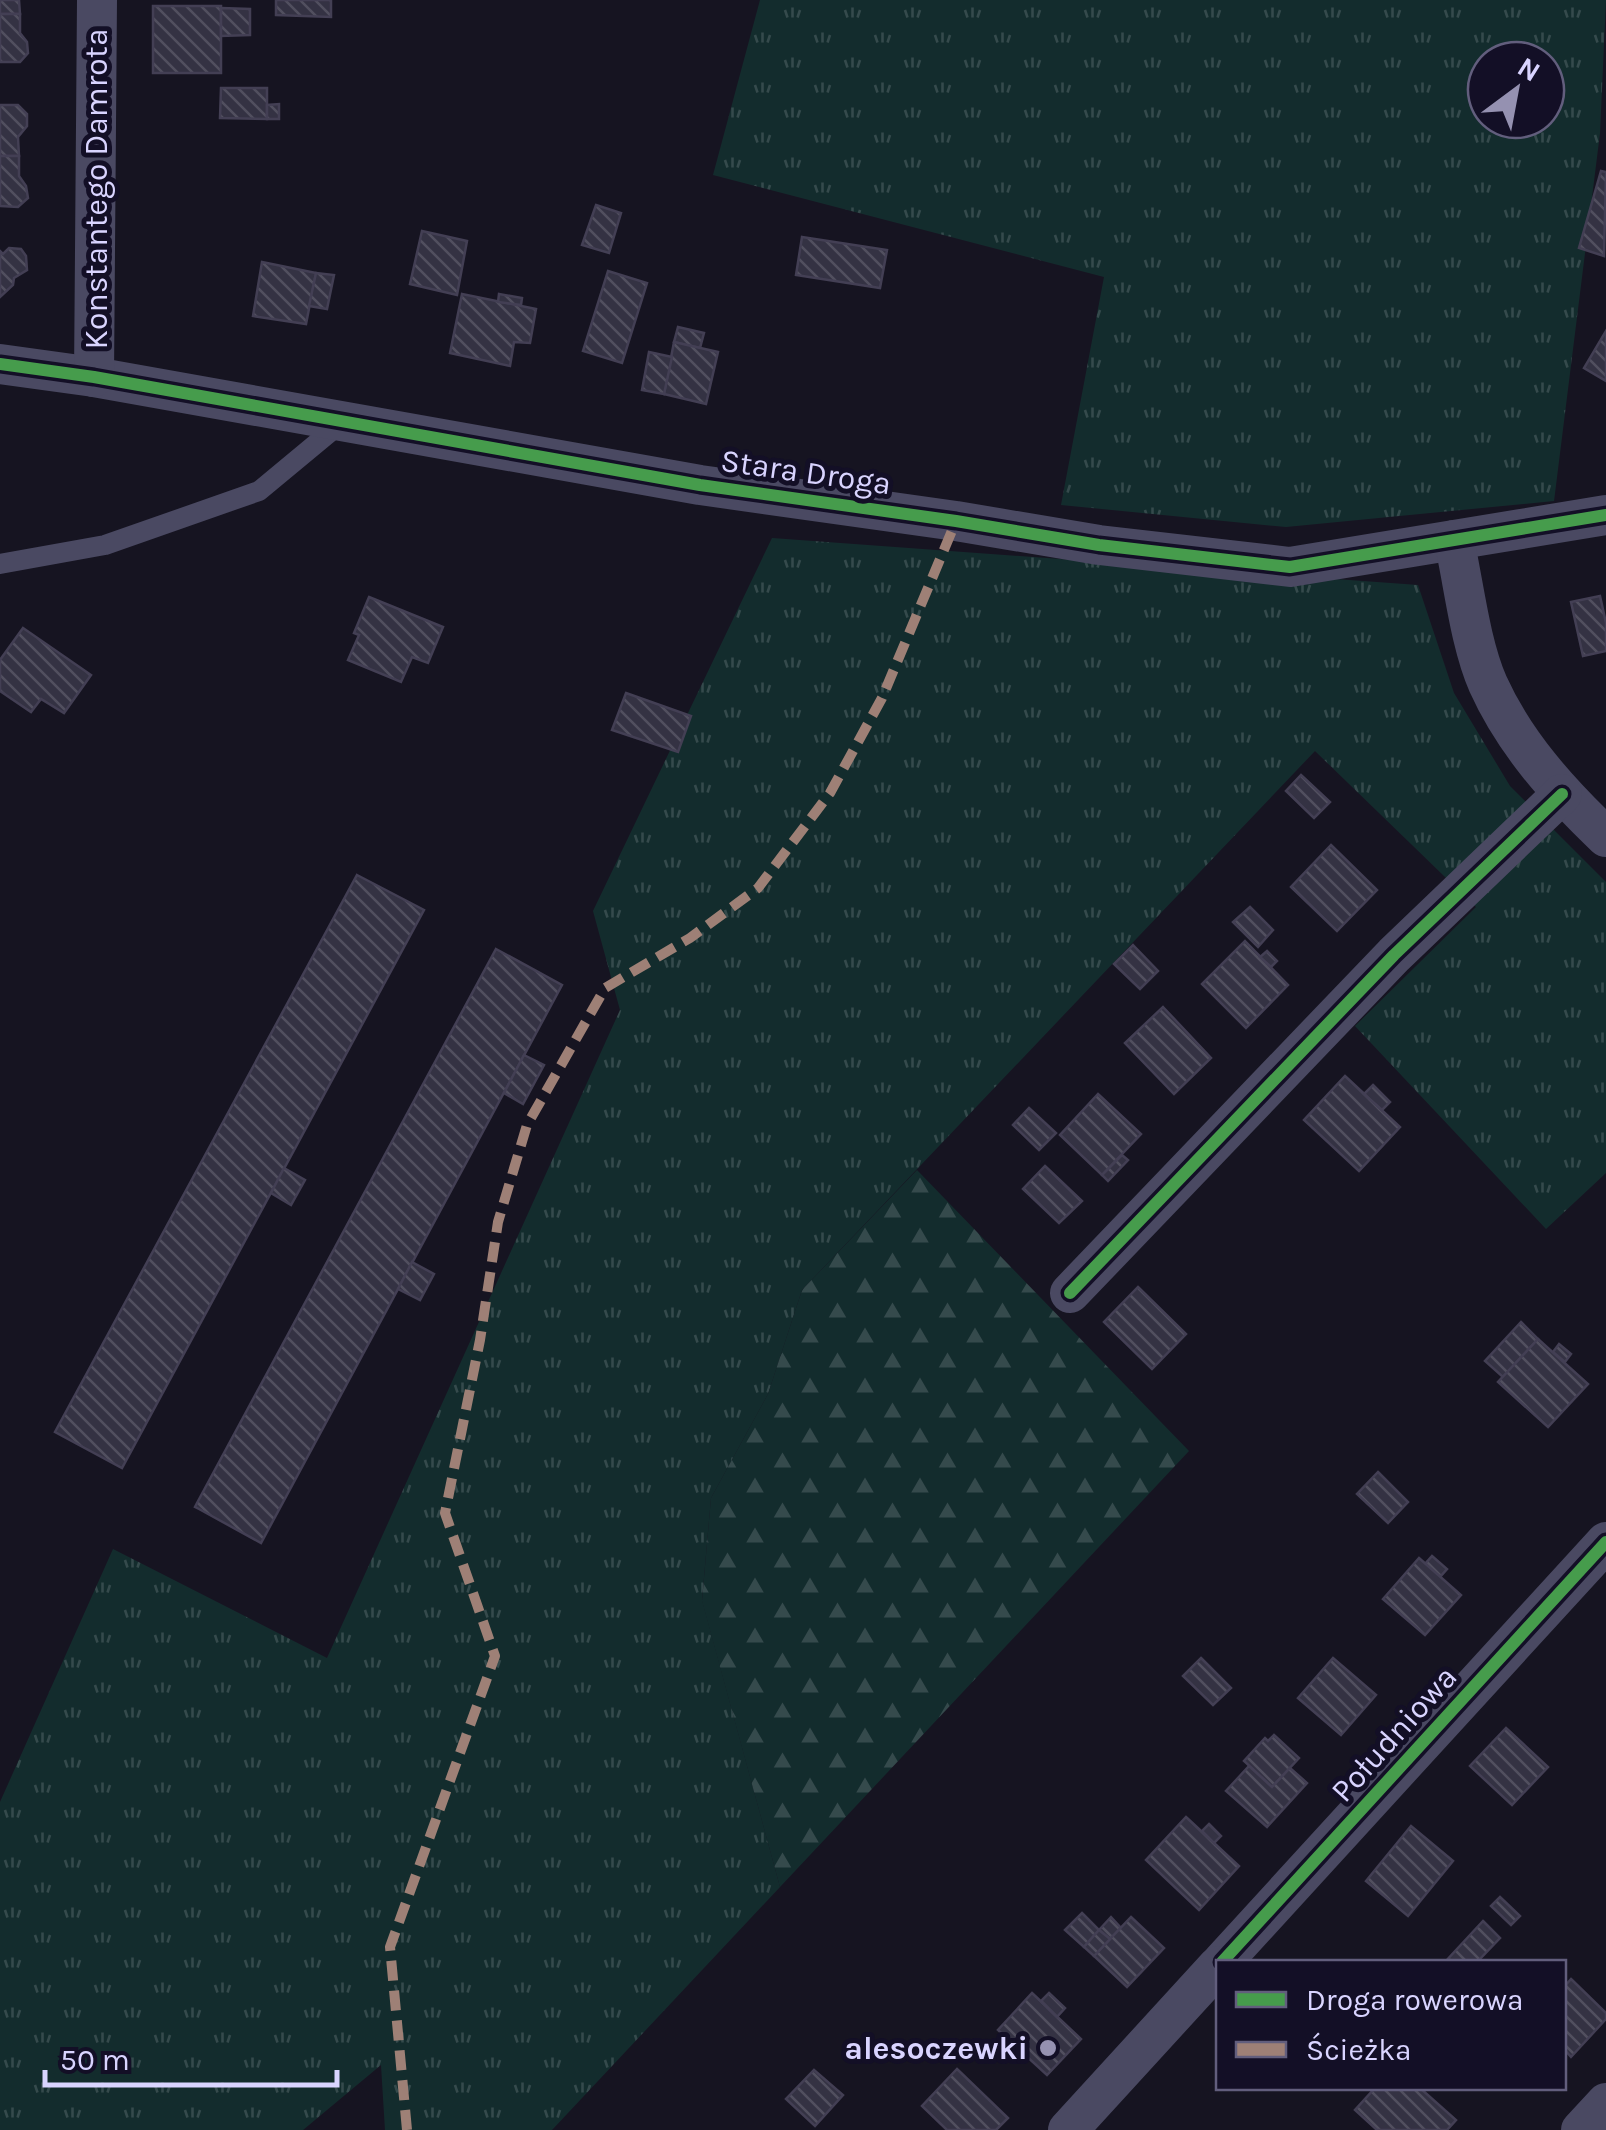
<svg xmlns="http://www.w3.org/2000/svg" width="1606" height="2130" viewBox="0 0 1606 2130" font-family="Karla,sans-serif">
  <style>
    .grass { fill: url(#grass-tufts); fill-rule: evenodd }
    .forest { fill: url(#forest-firs) }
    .building { fill: url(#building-back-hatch); stroke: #433f54; stroke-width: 2.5 }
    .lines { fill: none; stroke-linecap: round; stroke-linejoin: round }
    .service { stroke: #4a4962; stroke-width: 20 }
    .minor { stroke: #4a4962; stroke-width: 40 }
    .quiet { stroke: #9e8076; stroke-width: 10; stroke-dasharray: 20 10; stroke-linecap: butt }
    .cycleway-casing { stroke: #130f26; stroke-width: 19 }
    .cycleway { stroke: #469c4c; stroke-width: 12 }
    .poi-dot { fill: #9591b1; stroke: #130f26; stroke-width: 4 }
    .labels { text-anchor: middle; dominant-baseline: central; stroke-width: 10; stroke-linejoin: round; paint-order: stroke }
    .street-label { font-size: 32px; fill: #d9d4ff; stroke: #130f26 }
    .poi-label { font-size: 32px; font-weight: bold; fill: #d9d4ff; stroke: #130f26; text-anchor: end }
  </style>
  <defs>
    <pattern id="grass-tufts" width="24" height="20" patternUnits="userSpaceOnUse" patternTransform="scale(2.5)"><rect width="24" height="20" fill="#132c2d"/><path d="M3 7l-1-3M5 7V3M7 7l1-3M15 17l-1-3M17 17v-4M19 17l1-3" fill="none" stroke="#354a4c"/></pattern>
    <pattern id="forest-firs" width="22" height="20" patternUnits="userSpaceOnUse" patternTransform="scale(2.5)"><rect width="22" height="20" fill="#132c2d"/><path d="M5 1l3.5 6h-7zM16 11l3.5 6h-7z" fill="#354a4c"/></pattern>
    <pattern id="building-back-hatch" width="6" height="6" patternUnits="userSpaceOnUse" patternTransform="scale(2.5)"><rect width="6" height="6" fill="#343243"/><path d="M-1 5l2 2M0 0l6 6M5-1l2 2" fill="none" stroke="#514f5f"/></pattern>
  </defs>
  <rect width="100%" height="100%" fill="#161421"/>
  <g class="grass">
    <path d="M760,0h846l-6,133 -46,368 -268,26 -225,-22 43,-228 -391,-102zM1486,60h60v60h-60z"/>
    <path d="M772,538l646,47 36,108 56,93 96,96v291l-60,56 -191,-203 121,-119 -161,-156 -513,539 -34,104 -57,104 -9,102 78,287 -228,243h-167l-4,-65 -78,65h-303v-328l113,-253 214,109 293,-648 -27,-99z"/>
  </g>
  <path class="forest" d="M917,1170l272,281 -409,436 -78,-286 9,-103 57,-104 34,-104z"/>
  <g class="building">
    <path d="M0,0h19l1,14h-20z"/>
    <path d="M276,0h55v17l-55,-2z"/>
    <rect x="153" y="6" width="68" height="67"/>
    <path d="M221,8l29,1v26l-29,1z"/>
    <path d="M0,14h20v19l7,9 1,11 -8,9h-20z"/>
    <path d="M221,88h46v31l-47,-1z"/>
    <path d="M279,104v15h-12v-14z"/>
    <path d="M0,105h18l9,9v12l-9,11 1,19h-19z"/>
    <path d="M0,156h19v20l7,10 2,12 -10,9 -18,-1z"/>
    <path d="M1601,171l5,1 -2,84 -25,-8z"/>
    <path d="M596,205l25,8 -12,40 -27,-8z"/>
    <path d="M422,231l45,10 -10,54 -47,-11z"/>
    <path d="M802,237l85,13 -7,38 -84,-13z"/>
    <path d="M9,248l12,1 5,7 1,14 -13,8 -1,7 -13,12v-46l3,3z"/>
    <path d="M262,262l54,11 -10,51 -53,-8z"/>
    <path d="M608,271l39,12 -25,80 -39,-12z"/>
    <path d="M316,273l18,2 -7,34 -18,-3z"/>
    <path d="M462,294l74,15 -6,34 -16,-1 -4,24 -60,-13z"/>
    <path d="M499,294l23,4 -1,7 -23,-3z"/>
    <path d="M678,327l26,6 -4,15 -26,-6z"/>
    <path d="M1606,331v50l-22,-13z"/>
    <path d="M674,342l44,10 -12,52 -42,-10z"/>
    <path d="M649,352l23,5 -8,37 -22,-4z"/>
    <path d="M1600,596l6,27v28l-23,5 -12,-54z"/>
    <path d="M369,597l74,30 -15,36 -16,-6 -11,25 -53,-22 11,-25 -5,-2z"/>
    <path d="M23,628l68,47 -27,38 -23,-14 -10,13 -31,-21v-31z"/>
    <path d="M626,693l65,23 -13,36 -66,-22z"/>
    <path d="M1301,775l29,27 -16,16 -28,-27z"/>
    <path d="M1331,845l46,45 -40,41 -46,-44z"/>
    <path d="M357,875l67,35 -302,558 -67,-36z"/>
    <path d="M1250,907l23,23 -15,17 -25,-25z"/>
    <path d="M1245,941l43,44 -42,43 -44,-44z"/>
    <path d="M1133,945l25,26 -18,18 -26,-25z"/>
    <path d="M496,949l66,36 -301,558 -62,-34 -4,-2 2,-4z"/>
    <path d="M1267,951l10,10 -6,6 -11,-10z"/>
    <path d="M1163,1007l48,51 -37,36 -49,-51z"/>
    <path d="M524,1055l20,10 -21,39 -19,-11z"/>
    <path d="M1345,1076l55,51 -41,44 -55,-51z"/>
    <path d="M1373,1085l17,17 -8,8 -18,-16z"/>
    <path d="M1098,1094l43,40 -39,41 -42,-40z"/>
    <path d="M1029,1108l27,25 -17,17 -26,-25z"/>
    <path d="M1122,1155l6,5 -20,21 -6,-6z"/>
    <path d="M1045,1166l37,35 -23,22 -36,-34z"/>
    <path d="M284,1168l21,12 -14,25 -20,-12z"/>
    <path d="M412,1262l22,12 -14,26 -22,-11z"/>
    <path d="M1138,1287l48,47 -34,35 -48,-47z"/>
    <path d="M1521,1322l17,17 -35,38 -18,-16z"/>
    <path d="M1538,1339l50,45 -40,43 -50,-45z"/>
    <path d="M1559,1344l12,10 -6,8 -12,-10z"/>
    <path d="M1378,1472l30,30 -20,21 -31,-29z"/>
    <path d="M1432,1556l15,13 -7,8 -15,-13z"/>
    <path d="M1419,1558l42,37 -36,40 -42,-36z"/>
    <path d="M1201,1658l30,30 -18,17 -30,-29z"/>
    <path d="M1333,1658l43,37 -35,40 -43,-37z"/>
    <path d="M1506,1728l42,39 -36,38 -42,-39z"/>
    <path d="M1274,1735l25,23 -27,29 -28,-26 21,-23 3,3z"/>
    <path d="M1249,1766l23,21 18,-19 17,15 -40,44 -41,-36z"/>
    <path d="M1186,1817l53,49 -40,44 -53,-50z"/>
    <path d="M1209,1824l12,12 -7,7 -12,-12z"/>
    <path d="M1411,1826l42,35 -45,55 -42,-35z"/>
    <path d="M1500,1897l20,19 -9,9 -20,-19z"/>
    <path d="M1082,1913l17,17 -15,17 -19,-17z"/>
    <path d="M1111,1917l10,11 -11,11 -11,-9z"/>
    <path d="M1131,1917l33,31 -37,39 -33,-31z"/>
    <path d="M1483,1921l17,17 -23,24h-32z"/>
    <path d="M1099,1930l11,9 -16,17 -10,-9z"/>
    <path d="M1571,1979l35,34v6l-35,38 -7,-8v-62z"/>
    <path d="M1032,1993l49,46 -34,36 -49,-45z"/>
    <path d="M1049,1993l16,15 -8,9 -16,-16z"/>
    <path d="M957,2069l51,49 -12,12h-49l-25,-24z"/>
    <path d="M814,2070l29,25 -28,31 -29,-27z"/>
    <path d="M1375,2088h45l36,32 -9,10h-70l-22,-20z"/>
  </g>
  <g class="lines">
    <path class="service" d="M0,564l105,-19 154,-54 82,-68"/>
    <g class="minor">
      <path d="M0,364l94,13 606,108 256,36 143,24 191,22 316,-52"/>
      <path d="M94,377l3,-377"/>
      <path d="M1454,540c10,45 16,103 34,144 27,60 71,108 118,153"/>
      <path d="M1070,1293l324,-338 168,-161"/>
      <path d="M1222,1962l384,-420"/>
      <path d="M1068,2130l150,-164"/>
      <path d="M1581,2130l25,-27"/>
    </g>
    <path class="quiet" d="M407,2130l-17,-183 105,-291 -50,-143 35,-173 18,-118 29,-97 78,-137 85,-50 68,-50 72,-95 52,-95 74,-177"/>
    <defs>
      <g id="cycleway">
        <path d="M0,364l94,13 606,108 256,36 143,24 191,22 316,-52"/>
        <path d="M1070,1293l324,-338 168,-161"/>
        <path d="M1222,1962l384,-420"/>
      </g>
    </defs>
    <use href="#cycleway" class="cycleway-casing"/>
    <use href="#cycleway" class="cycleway"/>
  </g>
  <circle class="poi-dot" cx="1048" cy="2048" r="10"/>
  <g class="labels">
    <g class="street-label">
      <text transform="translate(96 189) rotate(-90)">Konstantego Damrota</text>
      <text transform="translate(806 472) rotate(8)">Stara Droga</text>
      <text transform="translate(1394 1734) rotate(-48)">Południowa</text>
    </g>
    <g class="poi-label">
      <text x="1028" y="2048">alesoczewki</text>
    </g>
  </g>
  <rect x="1216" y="1960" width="350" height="130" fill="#130f26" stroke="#625e7d" stroke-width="2.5"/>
  <rect x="1236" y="1992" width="50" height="15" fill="#469c4c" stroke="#625e7d" stroke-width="2.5"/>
  <text x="1306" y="2010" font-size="30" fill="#d9d4ff">Droga rowerowa</text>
  <rect x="1236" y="2042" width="50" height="15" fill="#9e8076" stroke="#625e7d" stroke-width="2.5"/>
  <text x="1306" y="2060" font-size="30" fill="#d9d4ff">Ścieżka</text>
  <g transform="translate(1516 90) rotate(32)"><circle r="48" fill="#130f26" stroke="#625e7d" stroke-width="2.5"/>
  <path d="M0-8L18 38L0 25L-18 38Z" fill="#9591b1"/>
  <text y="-15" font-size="28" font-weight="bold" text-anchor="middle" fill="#d9d4ff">N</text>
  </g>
  <path d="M45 2070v15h292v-15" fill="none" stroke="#d9d4ff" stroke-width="5"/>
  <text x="60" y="2070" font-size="30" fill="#d9d4ff" stroke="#130f26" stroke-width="8" paint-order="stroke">50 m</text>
</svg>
